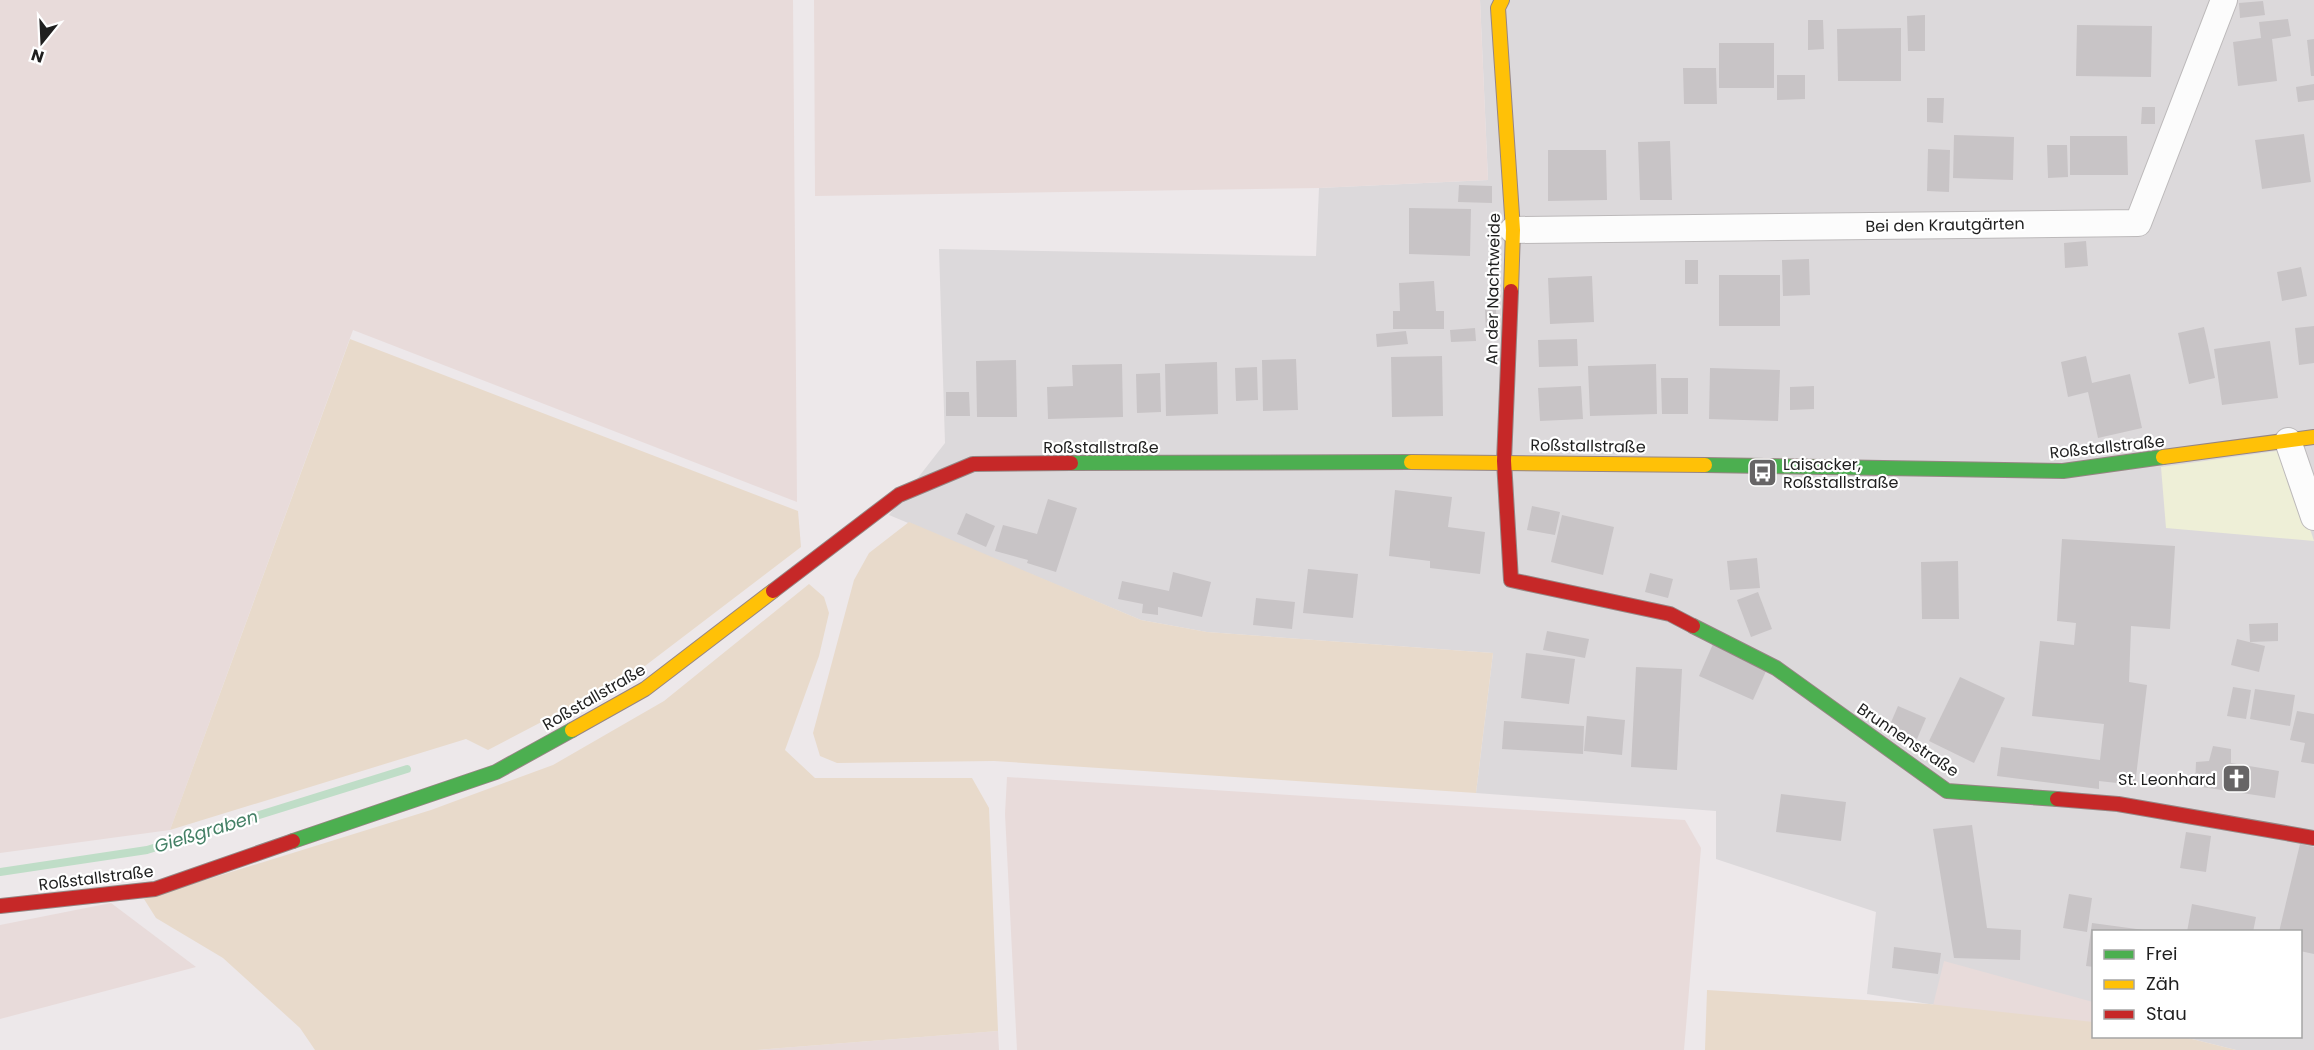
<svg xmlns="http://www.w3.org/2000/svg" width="2314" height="1050" viewBox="0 0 2314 1050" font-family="Poppins,sans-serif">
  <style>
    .residential { fill: #dcd9db }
    .farmland { fill: #e8dbda }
    .grass { fill: #e8dacb }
    .park { fill: #eeefd7 }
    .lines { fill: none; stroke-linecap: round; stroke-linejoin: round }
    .stream { stroke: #bfddc7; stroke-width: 8 }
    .building { fill: #c8c4c6 }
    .street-casing { stroke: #bcb9ba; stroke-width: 28 }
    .fast-casing { stroke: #968583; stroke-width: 16 }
    .slow-casing { stroke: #968583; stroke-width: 16 }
    .jam-casing { stroke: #968583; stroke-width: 16 }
    .street { stroke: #fcfcfc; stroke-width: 26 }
    .fast { stroke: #4caf50; stroke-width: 14 }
    .slow { stroke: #ffc107; stroke-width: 14 }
    .jam { stroke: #c62828; stroke-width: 14 }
    .labels { text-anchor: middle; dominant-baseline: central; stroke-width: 4.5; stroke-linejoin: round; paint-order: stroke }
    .street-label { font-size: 16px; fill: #1f1f1f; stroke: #fff }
    .poi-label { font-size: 16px; fill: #1f1f1f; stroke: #fff; text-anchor: start }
    .water-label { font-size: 18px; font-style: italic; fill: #448066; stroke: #fff }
  </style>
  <rect width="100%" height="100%" fill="#ede8ea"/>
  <path class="residential" d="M1480,0h834v1050h-78l-52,-13 116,-1v-104h-206l-1,90 -164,-18 -62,-10 9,-82 -160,-53v-48l-240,-18 17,-140 -286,-21 -66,-12 -252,-105 56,-72 -6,-194 377,7 3,-68 169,-8z"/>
  <g class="farmland">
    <path d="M0,0h793l4,502 -444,-172 -183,500 -170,23z"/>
    <path d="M814,0h666l8,180 -169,8 -504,8z"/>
    <path d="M1007,777l678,43 16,28 -17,202h-667l-12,-236z"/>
    <path d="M111,903l85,64 -196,52v-94z"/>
    <path d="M1944,961l149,41 1,34 -172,14z"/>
    <path d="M998,1031l1,19h-242z"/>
  </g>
  <g class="grass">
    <path d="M350,339l448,172 3,36 -164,125 -149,78 -22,-11 -296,91z"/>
    <path d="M909,522l232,98 66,12 286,21 -17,140 -482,-32 -157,2 -17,-7 -7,-23 41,-153 15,-27z"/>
    <path d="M809,584l15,13 5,16 -10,43 -34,94 30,28h157l17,30 9,223 -241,19h-442l-15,-22 -77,-70 -67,-40 -12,-19 287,-89 122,-45 111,-64z"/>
    <path d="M1707,990l222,14 164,18 1,14 90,1 52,13h-531z"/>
  </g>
  <path class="park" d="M2284,450l30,91 -148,-13 -5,-61z"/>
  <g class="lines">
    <path class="stream" d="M0,872l147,-22 260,-81"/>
  </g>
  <g class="building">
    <path d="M2263,1l2,14 -25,3 -1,-15z"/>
    <path d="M1925,15v36h-17l-1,-35z"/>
    <path d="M2288,19l3,17 -19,3 5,42 -39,5 -5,-44 28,-4 -2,-16z"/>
    <path d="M1808,20h15l1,29 -16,1z"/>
    <path d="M2077,25l75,1 -1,51 -75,-1z"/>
    <path d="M1901,28v53h-63l-1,-52z"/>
    <path d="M2314,39v37h-3l-4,-36z"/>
    <rect x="1719" y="43" width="55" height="45"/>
    <path d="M1683,68h33l1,36h-33z"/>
    <path d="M1777,75h28v24l-28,1z"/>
    <path d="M2314,84v16l-16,2 -2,-15z"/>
    <path d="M1927,98h17l-1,25 -16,-1z"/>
    <path d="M2142,107h13v17h-14z"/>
    <path d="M2304,134l7,48 -49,7 -7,-49z"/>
    <path d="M1954,135l60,2 -1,43 -60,-2z"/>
    <path d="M2070,136h57l1,39h-58z"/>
    <path d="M1670,141l2,59h-32l-2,-58z"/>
    <path d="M2047,145h20l1,32 -20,1z"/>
    <path d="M1928,149l22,1 -1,42 -22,-1z"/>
    <path d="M1548,150h58l1,50 -59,1z"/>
    <path d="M1459,185l33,1v17l-34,-1z"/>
    <path d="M1409,208l62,1 -1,47 -61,-2z"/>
    <path d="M2086,241l2,25 -23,2 -1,-25z"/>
    <path d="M1809,259l1,36 -27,1 -1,-36z"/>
    <rect x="1685" y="260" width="13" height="24"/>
    <path d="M2301,267l6,29 -25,5 -5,-29z"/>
    <rect x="1719" y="275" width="61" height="51"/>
    <path d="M1592,276l2,46 -44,2 -2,-46z"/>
    <path d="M1434,281l2,30h8v18h-51v-18h7l-1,-28z"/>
    <path d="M1496,309l1,21 -11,1 -1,-21z"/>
    <path d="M2314,326v37l-15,2 -4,-37z"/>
    <path d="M2204,327l11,51 -26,6 -11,-51z"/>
    <path d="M1475,328l1,13 -25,1 -1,-12z"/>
    <path d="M1406,331l2,13 -31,3 -1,-13z"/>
    <path d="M1577,339l1,27 -39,1 -1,-27z"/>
    <path d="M2270,341l8,57 -56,7 -8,-56z"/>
    <path d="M1442,356l1,60 -51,1 -1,-60z"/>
    <path d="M2086,356l6,27 38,-9 12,54 -44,10 -10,-46 -20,5 -7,-35z"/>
    <path d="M1296,359l2,51 -35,1 -1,-51z"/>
    <path d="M1016,360l1,57h-40l-1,-56z"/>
    <path d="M1217,362l1,52 -52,2 -1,-52z"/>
    <path d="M1122,364l1,53 -75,2 -1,-32 26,-1 -1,-21z"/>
    <path d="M1656,364l1,50 -67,2 -2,-50z"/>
    <path d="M1257,367l1,33 -22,1 -1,-33z"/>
    <path d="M1710,368l70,2 -2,51 -69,-2z"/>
    <path d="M1160,373l1,39 -24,1 -1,-39z"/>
    <path d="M1661,378h27v36h-26z"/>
    <path d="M1581,386l2,33 -43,2 -2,-33z"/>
    <path d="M1814,386v23l-24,1v-23z"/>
    <path d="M946,392h23l1,24h-24z"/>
    <path d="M1395,490l57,7 -4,30 37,5 -5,42 -50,-6v-7l-41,-5z"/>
    <path d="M1048,499l29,9 -21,64 -29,-9 1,-3 -33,-9 8,-26 34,9z"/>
    <path d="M1532,506l28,6 -5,23 -28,-5z"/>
    <path d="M966,513l29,13 -9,21 -29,-13z"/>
    <path d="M1562,515l52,12 -11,48 -52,-13z"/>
    <path d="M2062,539l113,7 -5,83 -39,-3 -2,56 18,3 -12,100 -36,-4v8l-102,-13 4,-29 99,13 4,-36 -72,-8 8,-75 34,4 2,-22 -19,-2z"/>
    <path d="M1757,558l3,30 -30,2 -3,-29z"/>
    <path d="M1958,561l1,58h-37l-1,-57z"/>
    <path d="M1308,569l50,5 -5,44 -50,-5z"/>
    <path d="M1173,572l38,10 -9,35 -44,-10v8l-16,-2 1,-9 -25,-5 4,-18 47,10z"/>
    <path d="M1650,573l23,6 -5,19 -23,-6z"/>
    <path d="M1758,592l14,37 -21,8 -14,-37z"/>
    <path d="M1256,598l39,4 -3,27 -39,-4z"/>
    <path d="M2278,623v18l-28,1 -1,-18z"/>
    <path d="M1547,631l42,8 -4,19 -42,-8z"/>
    <path d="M2237,639l28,7 -6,26 -28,-7z"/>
    <path d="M1713,644l54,25 -14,31 -54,-24z"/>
    <path d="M1526,653l49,6 -6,45 -48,-6z"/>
    <path d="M1636,667l46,2 -5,101 -46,-3z"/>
    <path d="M1960,677l45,21 -31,65 -45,-22z"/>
    <path d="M2233,687l18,3 -5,29 -19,-3z"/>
    <path d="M2255,689l40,6 -5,31 -40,-7z"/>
    <path d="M1898,706l28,12 -9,21 -28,-12z"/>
    <path d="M2297,711l17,3v50l-13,-2 4,-19 -15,-3z"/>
    <path d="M1587,716l38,4 -3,35 -38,-4z"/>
    <path d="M1504,721l80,5 -1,28 -81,-5z"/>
    <path d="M2213,746l18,3v14l48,8 -4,27 -80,-12 1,-24 13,-1z"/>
    <path d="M1781,794l65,8 -5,39 -65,-9z"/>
    <path d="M1972,825l15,103 34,2 -1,30 -66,-2 -21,-129z"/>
    <path d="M2186,832l25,4 -5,36 -26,-4z"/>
    <path d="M2300,844l14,3v107l-14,-3v-19h-21z"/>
    <path d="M2069,894l23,4 -5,34 -24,-4z"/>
    <path d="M2192,904l64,13 -3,15h-66z"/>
    <path d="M2092,923l52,7v2h-50v35l-8,-1z"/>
    <path d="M1894,947l47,6 -3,21 -46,-6z"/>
  </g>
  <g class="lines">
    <defs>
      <g id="street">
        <path d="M1513,230l625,-7 86,-223"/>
        <path d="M2288,441l26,76"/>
      </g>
      <g id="fast">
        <path d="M1071,463l340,-1"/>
        <path d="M1705,465l358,6 100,-14"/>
        <path d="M1693,626l83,42 171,123 110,8"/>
        <path d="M293,841l203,-69 76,-42"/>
      </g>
      <g id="slow">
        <path d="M1502,0l-4,8 15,222 -2,61"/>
        <path d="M2163,457l151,-20"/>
        <path d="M1411,462l294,3"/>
        <path d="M572,730l73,-41 128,-98"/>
      </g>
      <g id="jam">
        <path d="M1511,291l-7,170 7,119 159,34 23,12"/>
        <path d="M773,591l126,-96 74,-31 98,-1"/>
        <path d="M2057,799l61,5 196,34"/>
        <path d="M0,906l155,-17 138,-48"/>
      </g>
    </defs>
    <use href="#street" class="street-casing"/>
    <use href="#fast" class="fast-casing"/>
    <use href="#slow" class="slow-casing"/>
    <use href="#jam" class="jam-casing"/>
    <use href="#street" class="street"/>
    <use href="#fast" class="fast"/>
    <use href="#slow" class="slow"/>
    <use href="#jam" class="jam"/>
  </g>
  <defs>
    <symbol id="bus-square" viewBox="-11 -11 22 22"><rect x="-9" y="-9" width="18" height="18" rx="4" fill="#676566" stroke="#fff"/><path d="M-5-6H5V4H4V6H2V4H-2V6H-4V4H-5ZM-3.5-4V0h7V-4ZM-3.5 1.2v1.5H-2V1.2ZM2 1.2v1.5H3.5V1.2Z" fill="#fff"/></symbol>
    <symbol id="church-square" viewBox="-11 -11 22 22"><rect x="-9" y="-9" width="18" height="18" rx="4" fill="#676566" stroke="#fff"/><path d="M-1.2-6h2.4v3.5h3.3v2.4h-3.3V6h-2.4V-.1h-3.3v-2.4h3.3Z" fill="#fff"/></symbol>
  </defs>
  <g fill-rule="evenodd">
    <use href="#bus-square" x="1746" y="456" width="33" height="33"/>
    <use href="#church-square" x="2220" y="762" width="33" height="33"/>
  </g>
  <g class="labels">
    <g class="street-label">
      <text transform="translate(1945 225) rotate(-1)">Bei den Krautgärten</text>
      <text transform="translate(1493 289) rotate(-89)">An der Nachtweide</text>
      <text transform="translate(1588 446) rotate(1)">Roßstallstraße</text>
      <text x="1101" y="447">Roßstallstraße</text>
      <text transform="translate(2107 447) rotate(-6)">Roßstallstraße</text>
      <text transform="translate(594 697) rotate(-30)">Roßstallstraße</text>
      <text transform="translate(1908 740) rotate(34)">Brunnenstraße</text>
      <text transform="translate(96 878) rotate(-7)">Roßstallstraße</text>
    </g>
    <g class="poi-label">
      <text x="1783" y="464">Laisacker,<tspan x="1783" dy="18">Roßstallstraße</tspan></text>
      <text x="2216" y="779" text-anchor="end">St. Leonhard</text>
    </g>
    <g class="water-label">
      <text transform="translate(206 831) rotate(-17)">Gießgraben</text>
    </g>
  </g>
  <rect x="2092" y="930" width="210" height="108" fill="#ffffff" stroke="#a5a5a5" stroke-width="1.5"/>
  <rect x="2104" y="950" width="30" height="9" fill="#4caf50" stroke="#a5a5a5" stroke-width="1.5"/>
  <text x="2146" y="960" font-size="18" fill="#1f1f1f">Frei</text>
  <rect x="2104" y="980" width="30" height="9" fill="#ffc107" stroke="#a5a5a5" stroke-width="1.5"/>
  <text x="2146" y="990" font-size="18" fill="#1f1f1f">Zäh</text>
  <rect x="2104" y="1010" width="30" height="9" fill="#c62828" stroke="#a5a5a5" stroke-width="1.5"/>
  <text x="2146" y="1020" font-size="18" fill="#1f1f1f">Stau</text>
  <g transform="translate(42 42) rotate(198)" stroke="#ffffff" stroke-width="4.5" paint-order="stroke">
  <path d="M0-4.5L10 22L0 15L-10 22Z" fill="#1f1f1f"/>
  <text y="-9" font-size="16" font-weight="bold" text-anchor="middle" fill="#1f1f1f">N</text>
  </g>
</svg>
